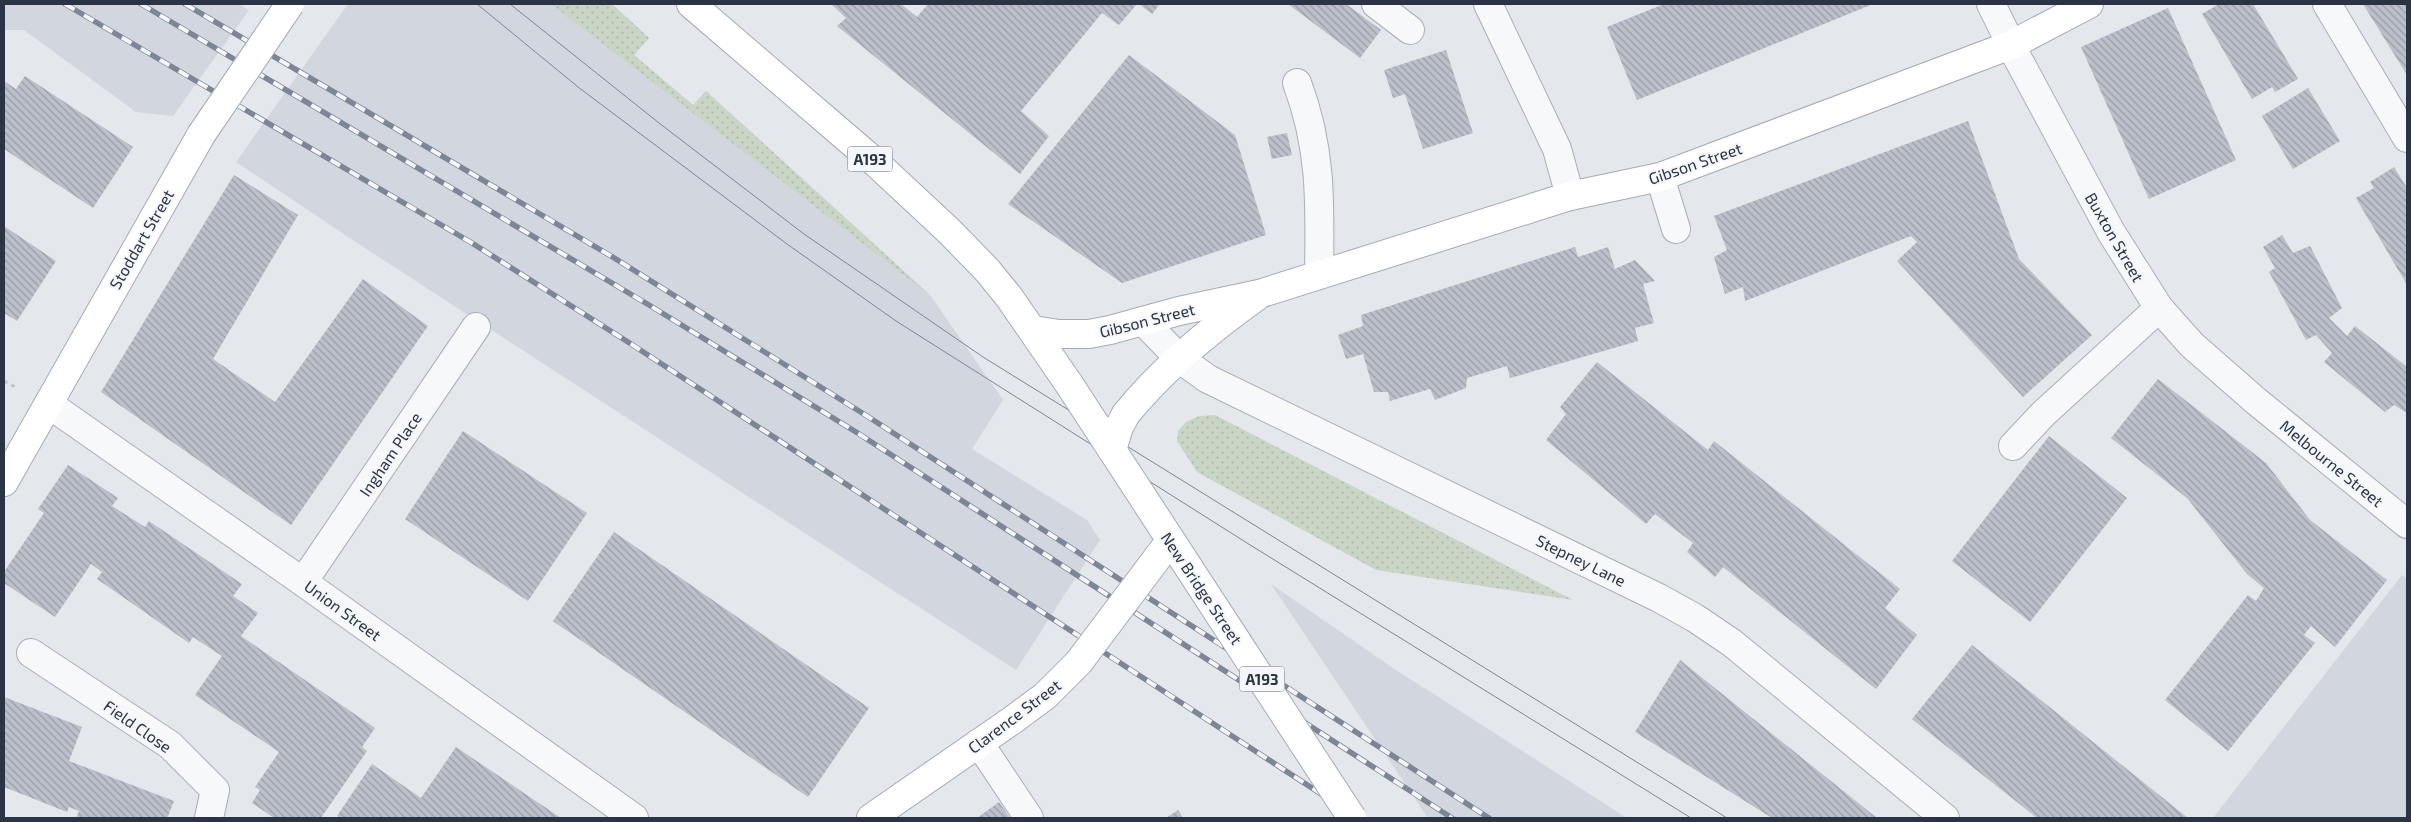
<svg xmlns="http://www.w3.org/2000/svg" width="2411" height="822" viewBox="0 0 2411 822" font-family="'Exo 2',sans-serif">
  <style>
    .built { fill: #d2d6de }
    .grass { fill: url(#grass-dots) }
    .building { fill: url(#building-back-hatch) }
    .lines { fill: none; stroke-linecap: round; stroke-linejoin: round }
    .minor-casing { stroke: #a9aeb7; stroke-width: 30 }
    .major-casing { stroke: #a3abb8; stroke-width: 30 }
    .path { stroke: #c2c5cb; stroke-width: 3; stroke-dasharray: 4 4; stroke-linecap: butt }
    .minor { stroke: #f7f8fa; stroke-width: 28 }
    .major { stroke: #fff; stroke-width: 28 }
    .tram { stroke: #7d8696; stroke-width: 1 }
    .rail-casing { stroke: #7d8696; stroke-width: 5.5 }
    .rail { stroke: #f4f6f9; stroke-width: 4; stroke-dasharray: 11; stroke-linecap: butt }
    .major-bridge-casing { stroke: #a3abb8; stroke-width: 30; stroke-linecap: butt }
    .major-bridge { stroke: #fff; stroke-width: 28 }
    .labels { text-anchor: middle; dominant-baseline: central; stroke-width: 4; stroke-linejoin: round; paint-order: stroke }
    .shield { fill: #f4f6f9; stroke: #676e7b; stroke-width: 1 }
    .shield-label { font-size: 15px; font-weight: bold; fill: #2b3445 }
    .street-label { font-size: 16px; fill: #2b3445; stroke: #f4f6f9 }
  </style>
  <defs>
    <pattern id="grass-dots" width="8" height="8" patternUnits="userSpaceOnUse" patternTransform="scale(1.25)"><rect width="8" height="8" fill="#c9d6c5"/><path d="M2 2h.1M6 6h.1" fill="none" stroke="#adb8ab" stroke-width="1.8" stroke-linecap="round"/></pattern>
    <pattern id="building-back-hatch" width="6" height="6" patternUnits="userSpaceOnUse" patternTransform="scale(1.25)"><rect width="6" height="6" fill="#bbc0ca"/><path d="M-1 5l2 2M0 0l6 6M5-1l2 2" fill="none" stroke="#989da6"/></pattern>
  </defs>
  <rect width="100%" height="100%" fill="#e4e7ec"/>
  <g class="built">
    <path d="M4,4h234l11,6 -76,106 -37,-4 -112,-82h-20z"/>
    <path d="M348,4h264l37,34 -15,17 59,50 13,-14 224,204 73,105 -31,49 115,71 13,20 -84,130 -668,-433 -112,-75z"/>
    <path d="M2402,575l5,4v239h-194z"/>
    <path d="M1271,584l125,86 231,148h-199z"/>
  </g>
  <g class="grass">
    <path d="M551,4h61l37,34 -15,17 59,50 13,-14 224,204z"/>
    <path d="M1215,415l358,185 -197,-30 -179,-98 -20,-31 1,-10 8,-9 13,-6z"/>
  </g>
  <g class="building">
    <path d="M831,4h70l16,13 11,-13h209l-18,21 -17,-12 -81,98 28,25 -29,38 -183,-148 9,-8z"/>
    <path d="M1139,4h21l-8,10z"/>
    <path d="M1288,4h58l35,26 -21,28z"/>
    <path d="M1664,4h209l-236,96 -30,-73z"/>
    <path d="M2219,4h34l45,75 -23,13 -3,-5 -20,12 -50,-85z"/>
    <path d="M2363,4h44v71z"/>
    <path d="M2168,8l68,152 -87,39 -68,-152z"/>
    <path d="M1446,50l27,83 -50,16 -18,-55 -12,4 -9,-28z"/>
    <path d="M1129,55l106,80 31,100 -144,48 -114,-79z"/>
    <path d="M25,76l108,71 -40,61 -89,-59v-68l12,8z"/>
    <path d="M2308,88l32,53 -47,28 -31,-53z"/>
    <path d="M1968,121l51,138 73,76 -69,62 -126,-136 20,-19 -6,-6 -166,65 -2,-14 -18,7 -11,-37 13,-7 -13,-34z"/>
    <path d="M1287,133l5,22 -20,4 -5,-22z"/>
    <path d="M2394,167l13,21v97l-51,-87 18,-10 -4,-6z"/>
    <path d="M234,175l64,40 -85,144 62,43 88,-123 65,47 -137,199 -190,-133z"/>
    <path d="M4,226l52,35 -39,60 -13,-8z"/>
    <path d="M2282,235l11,18 17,-7 32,62 -13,10 18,18 8,-10 52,41v46l-13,-8 -9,7 -61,-50 8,-9 -16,-18 -10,5 -37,-68 6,-4 -12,-21z"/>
    <path d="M1575,247l3,10 30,-10 7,22 20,-9 20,21 -12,3 11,39 -19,5 3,13 -128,37 -3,-12 -40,12 -1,10 -31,12 -5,-11 -40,12 -2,-9h-14l-11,-38 -17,5 -8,-24 25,-9 -2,-11z"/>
    <path d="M1597,362l111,88 6,-9 186,148 -15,19 32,27 -41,54 -153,-122 -8,10 -28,-25 6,-9 -38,-29 -9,10 -100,-84 20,-26 -6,-7z"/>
    <path d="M2158,379l108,84 44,57 77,60 -52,67 -24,-21 -7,9 11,8 -87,108 -63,-51 83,-105 8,6 8,-13 -17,-14 -60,-76 -76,-60z"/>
    <path d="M463,431l124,82 -59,88 -123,-82z"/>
    <path d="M2049,436l78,62 -97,124 -78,-61z"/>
    <path d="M68,465l50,33 -6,8 33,21 4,-6 93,63 -9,12 25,17 -17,23 134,92 -13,19 5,4 -46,67h-47l-22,-15 8,-13 -5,-3 24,-35 -84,-57 27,-39 -29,-19 -4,6 -92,-64 5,-7 -11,-8 -36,53 -51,-34v-11l40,-59 -6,-4z"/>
    <path d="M614,532l255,176 -61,89 -255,-176z"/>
    <path d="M1972,645l216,173h-151l-125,-99z"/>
    <path d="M1680,660l197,158h-105l-137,-86z"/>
    <path d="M4,697l78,30 -13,34 105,40 -7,17h-91l3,-7 -10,-4 -2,5 -63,-25z"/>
    <path d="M456,747l105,71h-221l-3,-2 35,-52 49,34z"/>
    <path d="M999,802l11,16h-33z"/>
    <path d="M1178,810l5,8h-17z"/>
  </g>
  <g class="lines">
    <defs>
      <g id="minor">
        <path d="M1376,4l34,26"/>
        <path d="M1488,4l69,145 13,47"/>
        <path d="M1991,4l26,53 94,175 48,76 33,37 64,56 151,123"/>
        <path d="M2327,4l80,134"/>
        <path d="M1297,83c25,66 23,122 22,191"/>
        <path d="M1660,177l16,52"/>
        <path d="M1143,321l37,38 28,20 451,219 36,20 37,25 213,175"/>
        <path d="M50,405l253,177 331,236"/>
        <path d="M2013,446l30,-32 116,-106"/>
        <path d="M303,582l173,-255"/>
        <path d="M31,653l139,92 45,45 -6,28"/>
        <path d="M979,743l50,75"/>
      </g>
      <g id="major">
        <path d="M691,4l185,159 73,68 38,39 22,27 60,87"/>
        <path d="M1033,330l26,4h30l21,-4 69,-19 80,-17 311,-98 90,-19 351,-132 78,-41"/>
        <path d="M1126,414c35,-43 85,-85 130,-117"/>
        <path d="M4,482l197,-347"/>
        <path d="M871,818l143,-99 31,-23 34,-34"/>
      </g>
    </defs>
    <use href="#minor" class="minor-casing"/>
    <use href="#major" class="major-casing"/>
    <path class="path" d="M4,381l13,7"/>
    <use href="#minor" class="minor"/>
    <use href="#major" class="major"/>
    <g class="tram">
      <path d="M477,4l101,83 209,157 109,77 351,222 444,275"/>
      <path d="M510,4l149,119 145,111 179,123 744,461"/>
    </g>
    <defs>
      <g id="rail">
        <path d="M65,4l407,239 156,99 730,476"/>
        <path d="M141,4l508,301 207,127 596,386"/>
        <path d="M185,4l426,252 256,160 622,402"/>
      </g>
    </defs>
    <use href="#rail" class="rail-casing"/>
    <use href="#rail" class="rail"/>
    <defs>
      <g id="major-bridge">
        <path d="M201,135l89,-131"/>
        <path d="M1069,384l283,434"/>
        <path d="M1112,450l7,-23 7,-13"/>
        <path d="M1079,662l91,-121"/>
      </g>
    </defs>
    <use href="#major-bridge" class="major-bridge-casing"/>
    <use href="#major-bridge" class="major-bridge"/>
  </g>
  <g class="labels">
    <g class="shield">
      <rect x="847.5" y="146.5" width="45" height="25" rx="4"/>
      <rect x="1239.5" y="666.5" width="45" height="25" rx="4"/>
    </g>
    <g class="shield-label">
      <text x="870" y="159">A193</text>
      <text x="1262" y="679">A193</text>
    </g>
    <g class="street-label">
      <text transform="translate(1695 163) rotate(-19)">Gibson Street</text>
      <text transform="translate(2115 237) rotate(60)">Buxton Street</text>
      <text transform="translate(141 239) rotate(-60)">Stoddart Street</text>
      <text transform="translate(1147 320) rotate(-14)">Gibson Street</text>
      <text transform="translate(390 454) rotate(-56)">Ingham Place</text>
      <text transform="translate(2332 463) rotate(39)">Melbourne Street</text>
      <text transform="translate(1581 560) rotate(26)">Stepney Lane</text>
      <text transform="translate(1202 588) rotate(56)">New Bridge Street</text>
      <text transform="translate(343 610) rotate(36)">Union Street</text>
      <text transform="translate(1014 716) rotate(-37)">Clarence Street</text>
      <text transform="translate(138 726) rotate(35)">Field Close</text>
    </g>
  </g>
  <rect width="2411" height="822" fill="none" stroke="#2b3445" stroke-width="10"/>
</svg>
